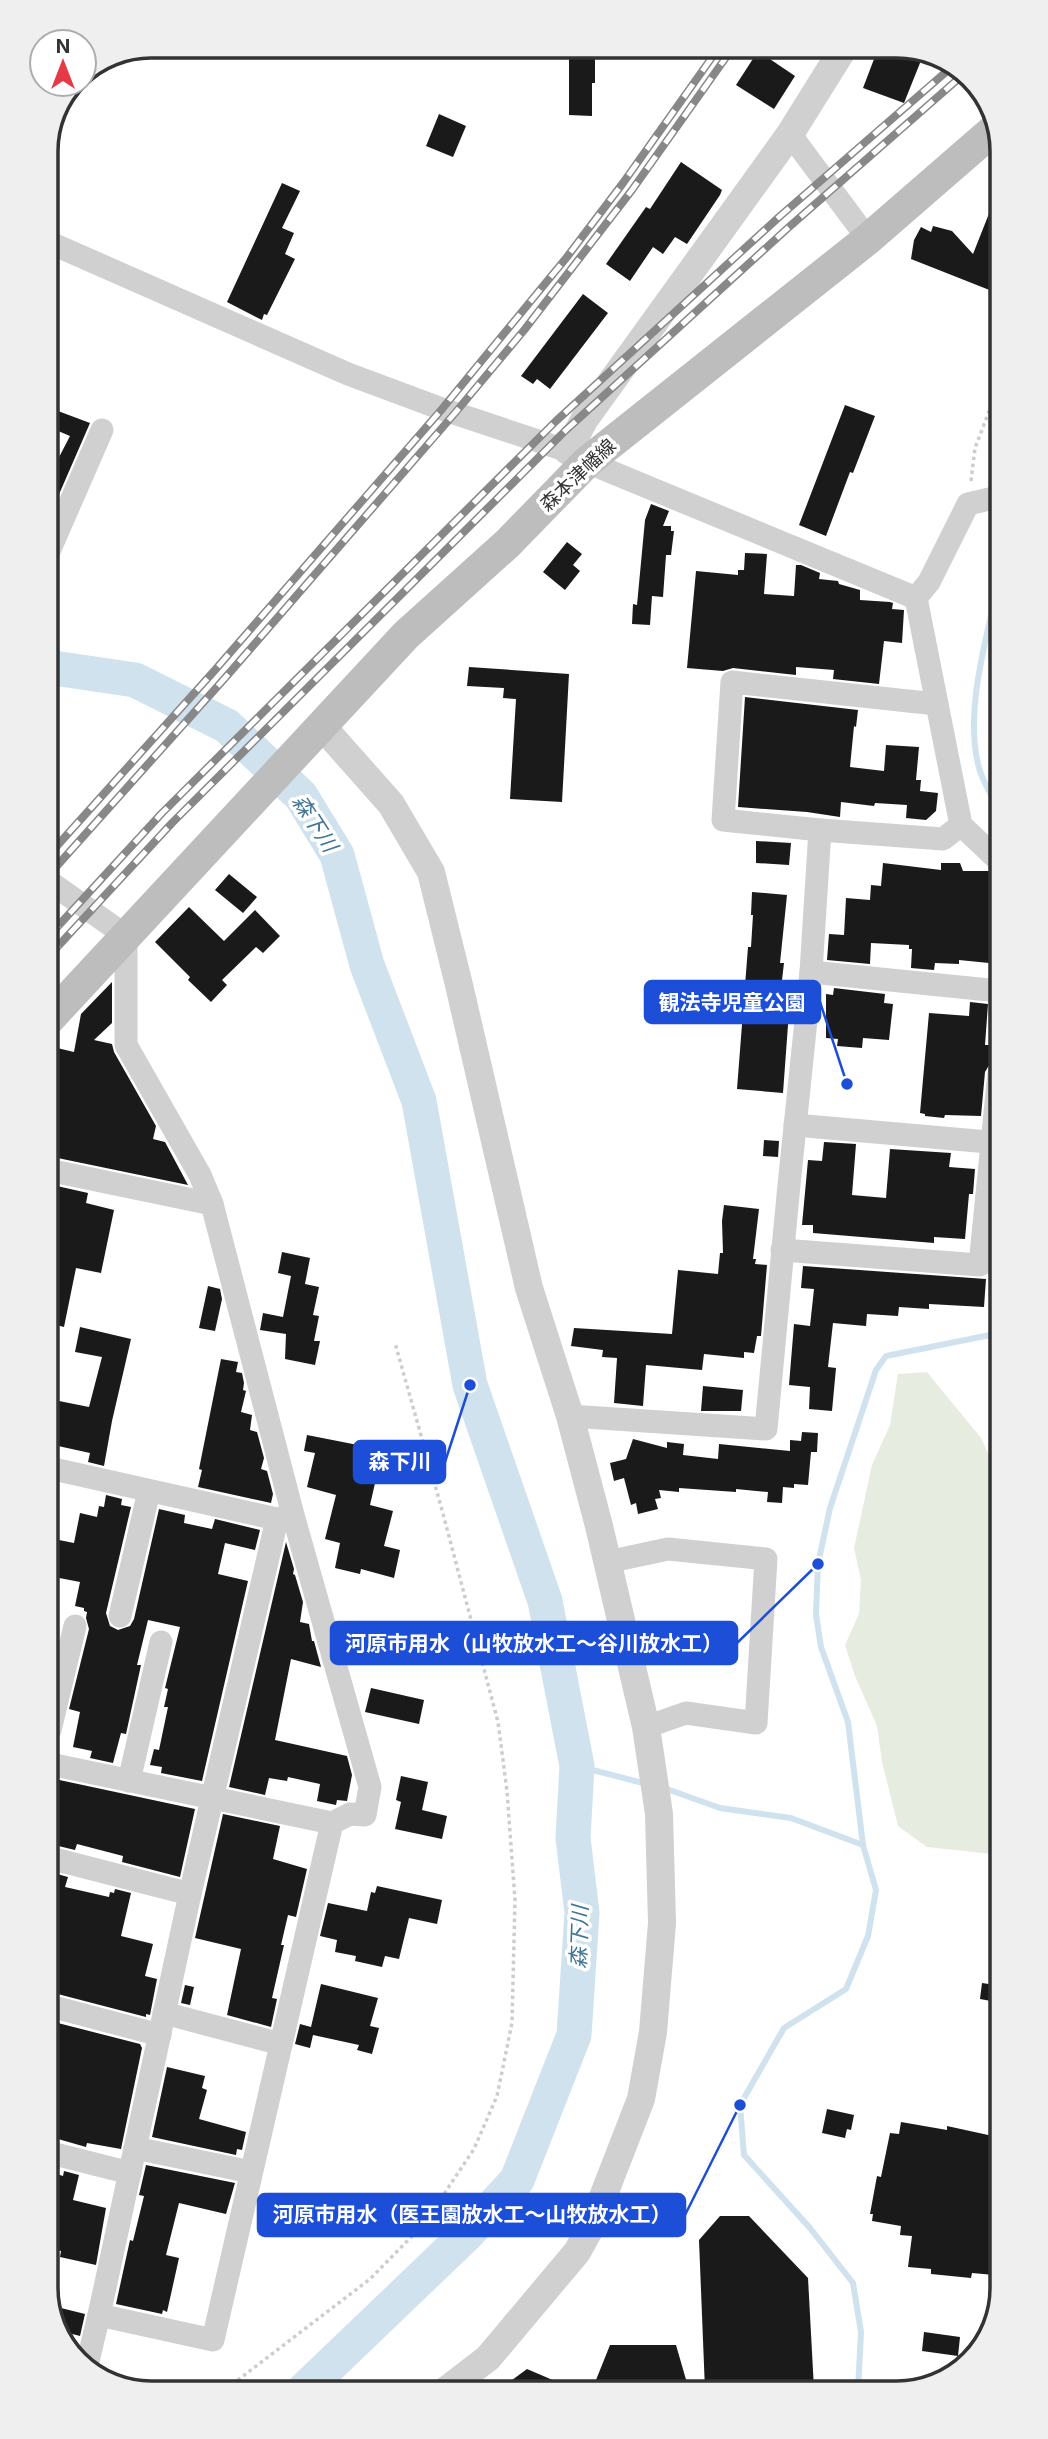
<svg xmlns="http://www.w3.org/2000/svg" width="1048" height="2439" viewBox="0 0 1048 2439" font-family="Inter,'Noto Sans JP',sans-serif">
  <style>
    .green { fill: #e6ecdf }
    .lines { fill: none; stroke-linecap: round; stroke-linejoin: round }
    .stream { stroke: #cfe2ee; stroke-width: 6 }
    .river { stroke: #cfe2ee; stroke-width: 35 }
    .building { fill: #1a1a1a }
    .path { stroke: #cdcdcd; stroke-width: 3.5; stroke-dasharray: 3.5 3.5; stroke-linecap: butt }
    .minor { stroke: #d0d0d0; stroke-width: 23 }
    .tertiary { stroke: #d0d0d0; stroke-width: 28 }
    .secondary { stroke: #bdbdbd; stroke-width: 32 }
    .rail-casing { stroke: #888; stroke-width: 8 }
    .rail { stroke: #fff; stroke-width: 5; stroke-dasharray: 16; stroke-linecap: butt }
    .labels { text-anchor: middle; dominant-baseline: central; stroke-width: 7; stroke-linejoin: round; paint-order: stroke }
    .street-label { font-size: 19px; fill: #333; stroke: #fff }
    .water-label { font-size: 21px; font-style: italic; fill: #3f7597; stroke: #fff }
    .rim { fill: none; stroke: #333; stroke-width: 3.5 }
    .leader { fill: none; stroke: #1d4ed8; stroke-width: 2.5 }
    .callout-dot { fill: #1d4ed8; stroke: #fff; stroke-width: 2.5 }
    .callout { fill: #1d4ed8; stroke: #1d4ed8; stroke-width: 2.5 }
    .callout-label { font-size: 21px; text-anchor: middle; font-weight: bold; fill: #fff }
  </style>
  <rect width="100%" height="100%" fill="#fff"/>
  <path class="green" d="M927,1372l54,66 19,42 1,70 -11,25 7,55 4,3v222l-74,-8 -29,-21 -16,-64 -5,-36 -22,-50 -10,-31 14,-31 2,-34 -7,-32 18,-83 18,-40 8,-51z"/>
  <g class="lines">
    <g class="stream">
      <path d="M998,586c-12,53 -35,131 -18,185 4,13 13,26 19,39"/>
      <path d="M577,1766l70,18"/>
      <path d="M664,1788l56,20 71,10 72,27"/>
      <path d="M858,2389l3,-57 -8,-49 -43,-55 -66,-73 -4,-50 44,-77 62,-39 22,-53 8,-46 -13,-45 -15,-123 -27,-75 -5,-32 2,-51 12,-56 46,-138 10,-14 114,-23"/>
    </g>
    <path class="river" d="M47,667l88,13 92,46 74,70 36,59 30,110 52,136 51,284 75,216 32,165 -4,72 9,75 -8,122 -57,145 -48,52 -167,160"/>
  </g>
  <g class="building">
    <path d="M879,46h25l20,7 -20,50 -41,-15z"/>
    <path d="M569,50h22v4h4v29h-3v33l-23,-1z"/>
    <path d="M758,51l37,25 -21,33 -38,-24z"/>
    <path d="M439,114l27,12 -13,31 -27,-11z"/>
    <path d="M681,162l41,28 -2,5 -33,49 -12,-7 -12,17 -10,-7 -23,34 -24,-17 40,-57 4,2z"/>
    <path d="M282,183l18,8 -18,37 12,5 -9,21 10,5 -28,56 -3,-1 -2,6 -35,-18z"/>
    <path d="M996,196l1,97 -86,-34 3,-19 7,-13 10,5 2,-6 19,5 21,23z"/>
    <path d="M583,294l25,19 -58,76 -13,-10 -4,5 -12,-8z"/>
    <path d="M845,405l30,11 -22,57 -3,-1 -24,64 -27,-11z"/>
    <path d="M58,411l32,12 -43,99 -1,-60 9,3 15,-29 -19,-8z"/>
    <path d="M651,504l18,7 -6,15h8v5h3l-3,24h-5l-3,42 -11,-1 -2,29 -18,-1 1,-20 4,1 8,-85z"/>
    <path d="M567,542l15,12 -9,11 7,6 -15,19 -22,-18z"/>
    <path d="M745,553l22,1 -3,40 30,2 2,-31h5l19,8 -1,6 19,2 1,3 21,6v10l30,2 3,1 -1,6 12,1 -2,33 -18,-2 -5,43 -46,-5 1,-9 -38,-3v8l-63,-7 -10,3 -36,-3 9,-97 42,4v-5h6z"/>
    <path d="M469,667l100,7 -7,128 -52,-3 6,-100 -13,-1 1,-10 -37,-2z"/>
    <path d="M745,697l113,13 -2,17 -2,-1 -4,41 34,4 2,-26 33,2 -3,33h5l-1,11 18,2 -2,18 -10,9 -20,-2 1,-13 -32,-2 -1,3 -33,-4 -1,15 -33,-5 -69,-5z"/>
    <path d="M756,841l35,2 -2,22 -33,-2z"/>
    <path d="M883,863l58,7v-7h19l3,8h27l9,5v88l-40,-4v4l-24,-1 -1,7 -23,-2 1,-19h-3v-4l-38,-2 -1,21 -43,-4 2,-26 15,1 2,-37 24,2 1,-15 10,1z"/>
    <path d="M229,874l28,23 -14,16 -28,-23z"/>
    <path d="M752,892l35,3 -7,68h4l-4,34 10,1 -7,95 -46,-4 11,-142h3l2,-32h-2z"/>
    <path d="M189,907l35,34 31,-31 25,26 -17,17 -7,-6 -34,33 5,5 -16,17 -23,-22 2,-3 -35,-35z"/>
    <path d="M112,982v41l-18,17 18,4 2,8 42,74 -3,13 12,3 23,43 -140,-29v-84l5,-25 21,5 7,-38z"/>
    <path d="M834,988l51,6 -1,9 9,1 -4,36 -26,-2 -1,10 -25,-2 1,-7 -12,-1v-44l7,1z"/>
    <path d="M970,1002l18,2 -3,41h7l-1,17 -6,10 -4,44 -36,-1 -1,3 -19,-2v-2l-5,-1 9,-100 40,3z"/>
    <path d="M764,1140l15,1 -1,16 -15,-1z"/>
    <path d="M824,1142l32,2 -4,51 34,3 4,-49 61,4 -2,14 26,2 -2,25h-4l-4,45 -31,-2v6l-121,-10v-8h-11l6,-65 14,1z"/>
    <path d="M48,1184l40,9 -2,10 28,7 -13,63 -25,-5 -12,59 -15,-4 4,-31 -5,-1z"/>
    <path d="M724,1205l35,4 -6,50h3l-1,5 12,1 -6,71h-4l-3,17 -10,-1v6l-40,-4 -2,16 -56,-5 -3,41 -29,-3 3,-45 -15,-1 1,-7 -32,-4 3,-18 98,6 6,-64 40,4 2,-21h3l-1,-32z"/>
    <path d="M282,1252l28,6 -5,26 14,3 -6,28 6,1 -5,25h6l-5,24 -30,-6 1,-25 -26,-4 3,-17 20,4 8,-41 -13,-3z"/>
    <path d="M803,1266l183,13 -2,28 -55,-3v5l-30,-2 -1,9 -31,-2 -1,12 -33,-3 -5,44 8,1 -4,43 -23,-2 1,-22 -21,-2 5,-61 16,2 4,-37 -13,-1z"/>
    <path d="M208,1286l12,3 2,10 -7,32 -16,-3z"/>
    <path d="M80,1327l51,12 -19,82 -8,45 -16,-4 2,-9 -41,-9v-45l40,8 13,-50 -27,-5z"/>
    <path d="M221,1359l17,3 -2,10 6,1 2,10 -1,7 3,1 -5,21 11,3 -2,15 7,2 7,26 -3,11 6,2 6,23 -2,9 -73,-16 4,-17 -3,-1z"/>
    <path d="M703,1386l40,4 -2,21h-40z"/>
    <path d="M802,1432l16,1 -1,19h-6l-3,33 -14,-1v4l-11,-1 -1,16 -15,-1 1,-10 -32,-3v3l-57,-4v4l-20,-2 2,8 -6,1 3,10 -20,5 -2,-11 -5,2 -7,-27 -10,3 -4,-18 16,-4 7,-20 34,9v-6l17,2 -1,11 35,4 1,-15 71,7v-11l11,1z"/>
    <path d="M307,1435l61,12 -6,29 14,3 -6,26 23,6 -9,35 16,4 -6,28 -33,-9 -1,5 -25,-6 5,-25 -15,-4 11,-44 -29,-8 8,-34 -11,-2z"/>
    <path d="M106,1495l16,4 -1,6 10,2 -25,106 4,13 8,4 12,-4 4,-7 25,-110 26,6 -1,8 28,6 3,-10 45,11 -5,20 -30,-7 -7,31 30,7 -46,200 -41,-8 1,-6 -12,-2 4,-16 5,1 9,-43h-4l4,-18 -3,-1 15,-61 -32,-7 -11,45h4l-15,69 -5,-1 -8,30 -23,-5 2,-7 -19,-4 7,-35 -11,-3 20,-80 -3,-11 1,-6 -3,-1v-3l-9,-2 5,-24 -31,-6v-31l8,1 2,-6 15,3 6,-30 17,4 2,-11 5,1z"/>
    <path d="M286,1542l8,27 -1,5 2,1 8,27 -3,20 9,2 3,17h2l7,26 -30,-8 -16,81 72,16 5,19 -5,26 -10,-1 -1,5 -19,-4 3,-17 -32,-7 -1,4 -18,-3 -4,17 -36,-8z"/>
    <path d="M371,1688l53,12 -5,24 -54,-12z"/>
    <path d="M401,1776l27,6 -6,28 25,6 -5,23 -47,-10 6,-27 -5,-2z"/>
    <path d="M50,1778l145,31 -15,68 -58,-15 1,-6 -46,-12 -2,6 -25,-6z"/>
    <path d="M223,1814l57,12 -7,33 34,10 -11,48 -8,-2 -7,30h3l-12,53 5,1 -6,28 -44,-12 14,-66 -46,-11z"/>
    <path d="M50,1872l18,5 -3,10 44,10 1,-5 4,1 1,-4 16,4 -10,43 32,8 -8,32 12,3 -7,36 -4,-1v3l-96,-25z"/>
    <path d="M377,1886l65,14 -5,24 -28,-6 -10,41 -14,-3 -3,11 -27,-6 1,-5 -21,-4 2,-12 -17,-4 8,-33 39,8 4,-19 4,1z"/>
    <path d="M982,1983l20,3v17l-22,-4z"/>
    <path d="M321,1984l57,14 -8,28 9,2 -7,26 -15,-4 2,-5 -46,-10 -3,13 -15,-4 5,-20 11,3z"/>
    <path d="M185,1985l9,2 -4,18 -9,-2z"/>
    <path d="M50,2021l90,23 2,4 -21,101 -34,-6 -1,4 -35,-10z"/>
    <path d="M167,2067l38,9 -3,12 5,2 -8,29 47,13 -4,18 -5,-1 -1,6 -84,-18z"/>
    <path d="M827,2109l27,6 -3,15 -4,-1 -2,9 -23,-5z"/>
    <path d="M901,2122l46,8v-4l55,12v125h-7l-1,12 -22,-2 -1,5 -40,-4v-5l-23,-2 4,-31 -12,-1 1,-9 -29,-5 1,-7h-3l7,-38 4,1 9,-44 9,1z"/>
    <path d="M146,2165l89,18 -9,31 -47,-11 -13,52 13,3 -12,54 -4,-2 -1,4 -46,-10 14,-64 3,1 11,-45 -5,-1z"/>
    <path d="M64,2171l15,4 -6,25 33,8 -10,57 -36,-8 1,-6 -10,-2v-77l12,4z"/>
    <path d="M720,2216h29l59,62 6,111 -109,1 -6,-150z"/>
    <path d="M53,2306l32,8 -5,22 -23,-6 -6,-8z"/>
    <path d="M924,2332l36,5 -2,19 -36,-5z"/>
    <path d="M610,2345h66l13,45h-97z"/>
    <path d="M527,2369l49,21 -79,1z"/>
  </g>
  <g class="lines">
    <g class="path">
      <path d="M971,481l4,-33 23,-60"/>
      <path d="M221,2393l149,-114 54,-55 50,-75 23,-53 15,-73 3,-123 -8,-109 -9,-69 -56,-212 -47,-167"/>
    </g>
    <g class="minor">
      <path d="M790,134l78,105"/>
      <path d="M46,241l302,133 94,35 126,42 19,11 329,136"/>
      <path d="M47,556l55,-126"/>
      <path d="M916,598l45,227 38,36"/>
      <path d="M916,598l13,-16 39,-78 30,-7"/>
      <path d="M936,704l-204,-22 -9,138 97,10 123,9 18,-14"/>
      <path d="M47,880l79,56v109l74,130 12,29 81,311 77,272 -5,28 -15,-1 -18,9 -282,-59"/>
      <path d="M811,972l188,19"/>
      <path d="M795,1125l205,18"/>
      <path d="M48,1170l164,34"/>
      <path d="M782,1250l198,15 19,-192"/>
      <path d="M570,1416l196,13 23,-244 22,-213 9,-142"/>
      <path d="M49,1468l228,51 13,-3"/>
      <path d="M277,1519l-87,375 -91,421 114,25 119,-517"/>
      <path d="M607,1562l61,-13 98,10 -10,164 -70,-10 -40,14"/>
      <path d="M120,1616l29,-125"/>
      <path d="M50,1730l25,-104"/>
      <path d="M129,1781l32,-139"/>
      <path d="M50,1858l140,36"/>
      <path d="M50,2006l110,29"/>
      <path d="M164,2013l117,31"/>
      <path d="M135,2148l116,24"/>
      <path d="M51,2153l79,20"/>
      <path d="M84,2367l3,-2 12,-50"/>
    </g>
    <g class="tertiary">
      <path d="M568,451l16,-31 206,-286 55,-88"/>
      <path d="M321,725l70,79 40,68 28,113 70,303 41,128 29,110 47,201 13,87 3,109 -9,109 -12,67 -49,126 -15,27 -89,106 -43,33"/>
    </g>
    <path class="secondary" d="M48,1020l358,-385 101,-91 80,-82 281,-223 129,-112"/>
    <defs>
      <g id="rail">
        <path d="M47,857l168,-187 227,-261 125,-152 56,-74 97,-137"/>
        <path d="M47,877l178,-199 230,-265 70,-84 107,-139 102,-144"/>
        <path d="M48,937l114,-124 394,-392 223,-204 175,-152"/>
        <path d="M48,957l124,-134 394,-393 223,-203 176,-154"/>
      </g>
    </defs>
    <use href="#rail" class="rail-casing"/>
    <use href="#rail" class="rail"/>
  </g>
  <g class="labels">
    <g class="street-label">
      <text transform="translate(578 475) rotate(-43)">森本津幡線</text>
    </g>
    <g class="water-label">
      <text transform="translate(315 823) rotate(57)">森下川</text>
      <text transform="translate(579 1937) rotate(-88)">森下川</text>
    </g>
  </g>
  <path d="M0 0H1048V2439H0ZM151 58H897A93 93 0 0 1 990 151V2288A93 93 0 0 1 897 2381H151A93 93 0 0 1 58 2288V151A93 93 0 0 1 151 58Z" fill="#efefef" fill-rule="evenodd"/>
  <path class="rim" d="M151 58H897A93 93 0 0 1 990 151V2288A93 93 0 0 1 897 2381H151A93 93 0 0 1 58 2288V151A93 93 0 0 1 151 58Z"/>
  <path class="leader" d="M847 1084L820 1002M470 1385L445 1462M818 1564L737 1643M740 2105L685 2215"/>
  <g class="callout-dot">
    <circle cx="847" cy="1084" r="7"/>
    <circle cx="470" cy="1385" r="7"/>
    <circle cx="818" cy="1564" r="7"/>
    <circle cx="740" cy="2105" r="7"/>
  </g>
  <g class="callout">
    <rect x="645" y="981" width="175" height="42" rx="7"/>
    <rect x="354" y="1441" width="91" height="42" rx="7"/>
    <rect x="331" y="1622" width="406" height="42" rx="7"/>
    <rect x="258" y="2194" width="427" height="42" rx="7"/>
  </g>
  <g class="callout-label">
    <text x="732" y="1010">観法寺児童公園</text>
    <text x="400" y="1469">森下川</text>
    <text x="534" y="1651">河原市用水（山牧放水工～谷川放水工）</text>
    <text x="472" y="2222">河原市用水（医王園放水工～山牧放水工）</text>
  </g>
  <g transform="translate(63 63)"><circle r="33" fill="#ffffff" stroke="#adadad" stroke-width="2"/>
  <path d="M0-5L12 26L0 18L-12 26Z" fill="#e63946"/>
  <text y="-10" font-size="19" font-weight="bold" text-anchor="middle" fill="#333333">N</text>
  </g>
</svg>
